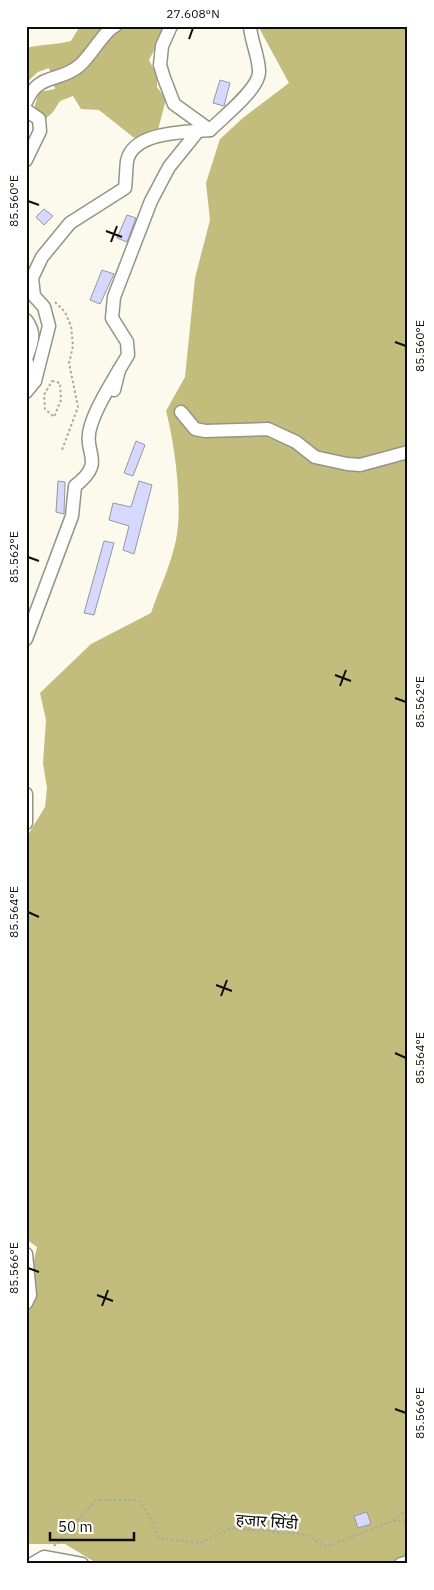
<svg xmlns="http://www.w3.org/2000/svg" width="434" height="1590" viewBox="0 0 434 1590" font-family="'IBM Plex Sans','Noto Sans Devanagari',sans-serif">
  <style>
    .forest { fill: #c2bd7d }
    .building { fill: #d6d8fd; stroke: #9697a3 }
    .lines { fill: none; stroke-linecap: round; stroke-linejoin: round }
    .minor-casing { stroke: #959488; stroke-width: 15 }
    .path { stroke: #abaaa0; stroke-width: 2; stroke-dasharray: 2.5 2.5; stroke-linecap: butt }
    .minor { stroke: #fff; stroke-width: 12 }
    .ticks { fill: none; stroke: #0e0e09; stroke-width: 2 }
    .labels { text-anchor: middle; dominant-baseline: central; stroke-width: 4.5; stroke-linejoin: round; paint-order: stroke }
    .street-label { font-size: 16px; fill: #0e0e09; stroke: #fff }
    .neatline { fill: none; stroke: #0e0e09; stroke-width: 2 }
    .ticks-label { font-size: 12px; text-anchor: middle; fill: #0e0e09 }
  </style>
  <rect width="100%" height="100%" fill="#fbfaed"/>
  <g class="forest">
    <path d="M80,26h83l-3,13 -11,21 8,16v11l9,12 -8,31 -12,11 -13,-4 -34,-27 -18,-1 -8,-13 -13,5 -7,11 -11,10 -10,-7 7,-23 16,-3 -6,-21 -11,4 -12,11v-35c16,-4 30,-3 45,-7z"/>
    <path d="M258,26h150v1538h-310l-33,-20h-39v-250l11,-47 -11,-8v-401l19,-31 2,-19 -4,-25 3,-43 -6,-27 51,-49 60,-31c8,-24 20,-48 25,-73 7,-34 -1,-95 -10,-129l19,-34 10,-99 15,-58 -4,-37 14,-44 24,-22 45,-34z"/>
  </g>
  <g class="building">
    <path d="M220,80l10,3 -6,23 -11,-3z"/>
    <path d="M44,209l9,7 -9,9 -8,-8z"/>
    <path d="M127,215l9,3 -9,24 -10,-4z"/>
    <path d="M102,270l12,4 -14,30 -10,-4z"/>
    <path d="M136,441l9,4 -12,31 -9,-3z"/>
    <path d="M58,481l7,1 -1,32 -8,-2z"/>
    <path d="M139,481l13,4 -18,69 -11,-4 6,-24 -20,-6 4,-17 18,4z"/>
    <path d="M104,541l10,2 -20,72 -10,-2z"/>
    <path d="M367,1512l4,12 -13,4 -4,-12z"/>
  </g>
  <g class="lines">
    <defs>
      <g id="minor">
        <path d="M171,26l-9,20 -2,19 4,13 10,26 36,26"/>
        <path d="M26,102c13,-30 32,-19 53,-36 11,-9 26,-36 36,-40"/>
        <path d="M26,110l13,9 1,12 -14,29"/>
        <path d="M26,320c11,14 5,24 0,39"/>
        <path d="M26,360l9,21 14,-55 -5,-19 -10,-11 -2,-18 10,-21 28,-34 55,-35c1,-9 1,-18 2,-27 6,-30 60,-29 83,-31 13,-13 49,-41 49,-58 0,-16 -8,-30 -9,-46"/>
        <path d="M119,370l9,-15 -1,-13 -15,-24 2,-21 37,-96 18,-34 29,-36"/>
        <path d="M26,392l9,-11"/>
        <path d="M181,412l14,17 10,2 63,-2 28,13 19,15 32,7 13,1 48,-13"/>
        <path d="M26,639l46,-123 3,-30c33,-26 6,-32 16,-61 6,-20 18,-37 28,-55l-5,20"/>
        <path d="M26,794v29"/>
        <path d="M26,1254l4,41 -4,8"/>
        <path d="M32,1564l12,-7 38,7"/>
        <path d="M401,1564l7,-2"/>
      </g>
    </defs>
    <use href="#minor" class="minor-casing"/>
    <g class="path">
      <path d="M55,302l10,10 6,14 2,20 -4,17 9,44 -16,43"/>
      <path d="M52,381l8,2 1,17 -7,17 -9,-8 -1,-14z"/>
      <path d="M393,1521l15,-1"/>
      <path d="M54,1546l42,-46h42l9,12 12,26 41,5 31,-15 76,7 19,12 66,-26 16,-12"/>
    </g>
    <use href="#minor" class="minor"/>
  </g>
  <path class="ticks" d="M189,39l4,-11M28,201l11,4M106,231l16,6M111,242l6,-16M395,342l11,4M28,557l11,4M335,675l16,6M340,686l6,-16M395,698l11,4M28,912l11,5M216,985l16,6M221,996l6,-16M395,1053l11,5M28,1268l11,4M97,1295l16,6M102,1306l6,-16M395,1409l11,4"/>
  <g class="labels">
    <g class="street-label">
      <text transform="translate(267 1521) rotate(4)">हजार सिंडी</text>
    </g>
  </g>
  <rect width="434" height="1590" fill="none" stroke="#ffffff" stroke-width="55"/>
  <path d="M50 1532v8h84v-8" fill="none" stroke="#0e0e09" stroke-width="2.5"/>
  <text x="58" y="1532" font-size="15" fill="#0e0e09" stroke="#ffffff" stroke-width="4" paint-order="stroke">50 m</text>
  <rect x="28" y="28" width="378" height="1534" class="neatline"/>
  <g class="ticks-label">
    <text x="193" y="18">27.608°N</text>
    <text transform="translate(14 201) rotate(-90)" y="4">85.560°E</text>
    <text transform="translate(420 346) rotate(-90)" y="4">85.560°E</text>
    <text transform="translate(14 557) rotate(-90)" y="4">85.562°E</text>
    <text transform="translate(420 702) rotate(-90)" y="4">85.562°E</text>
    <text transform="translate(14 912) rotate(-90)" y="4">85.564°E</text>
    <text transform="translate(420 1058) rotate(-90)" y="4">85.564°E</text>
    <text transform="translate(14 1268) rotate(-90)" y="4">85.566°E</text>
    <text transform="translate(420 1413) rotate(-90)" y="4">85.566°E</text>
  </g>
</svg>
